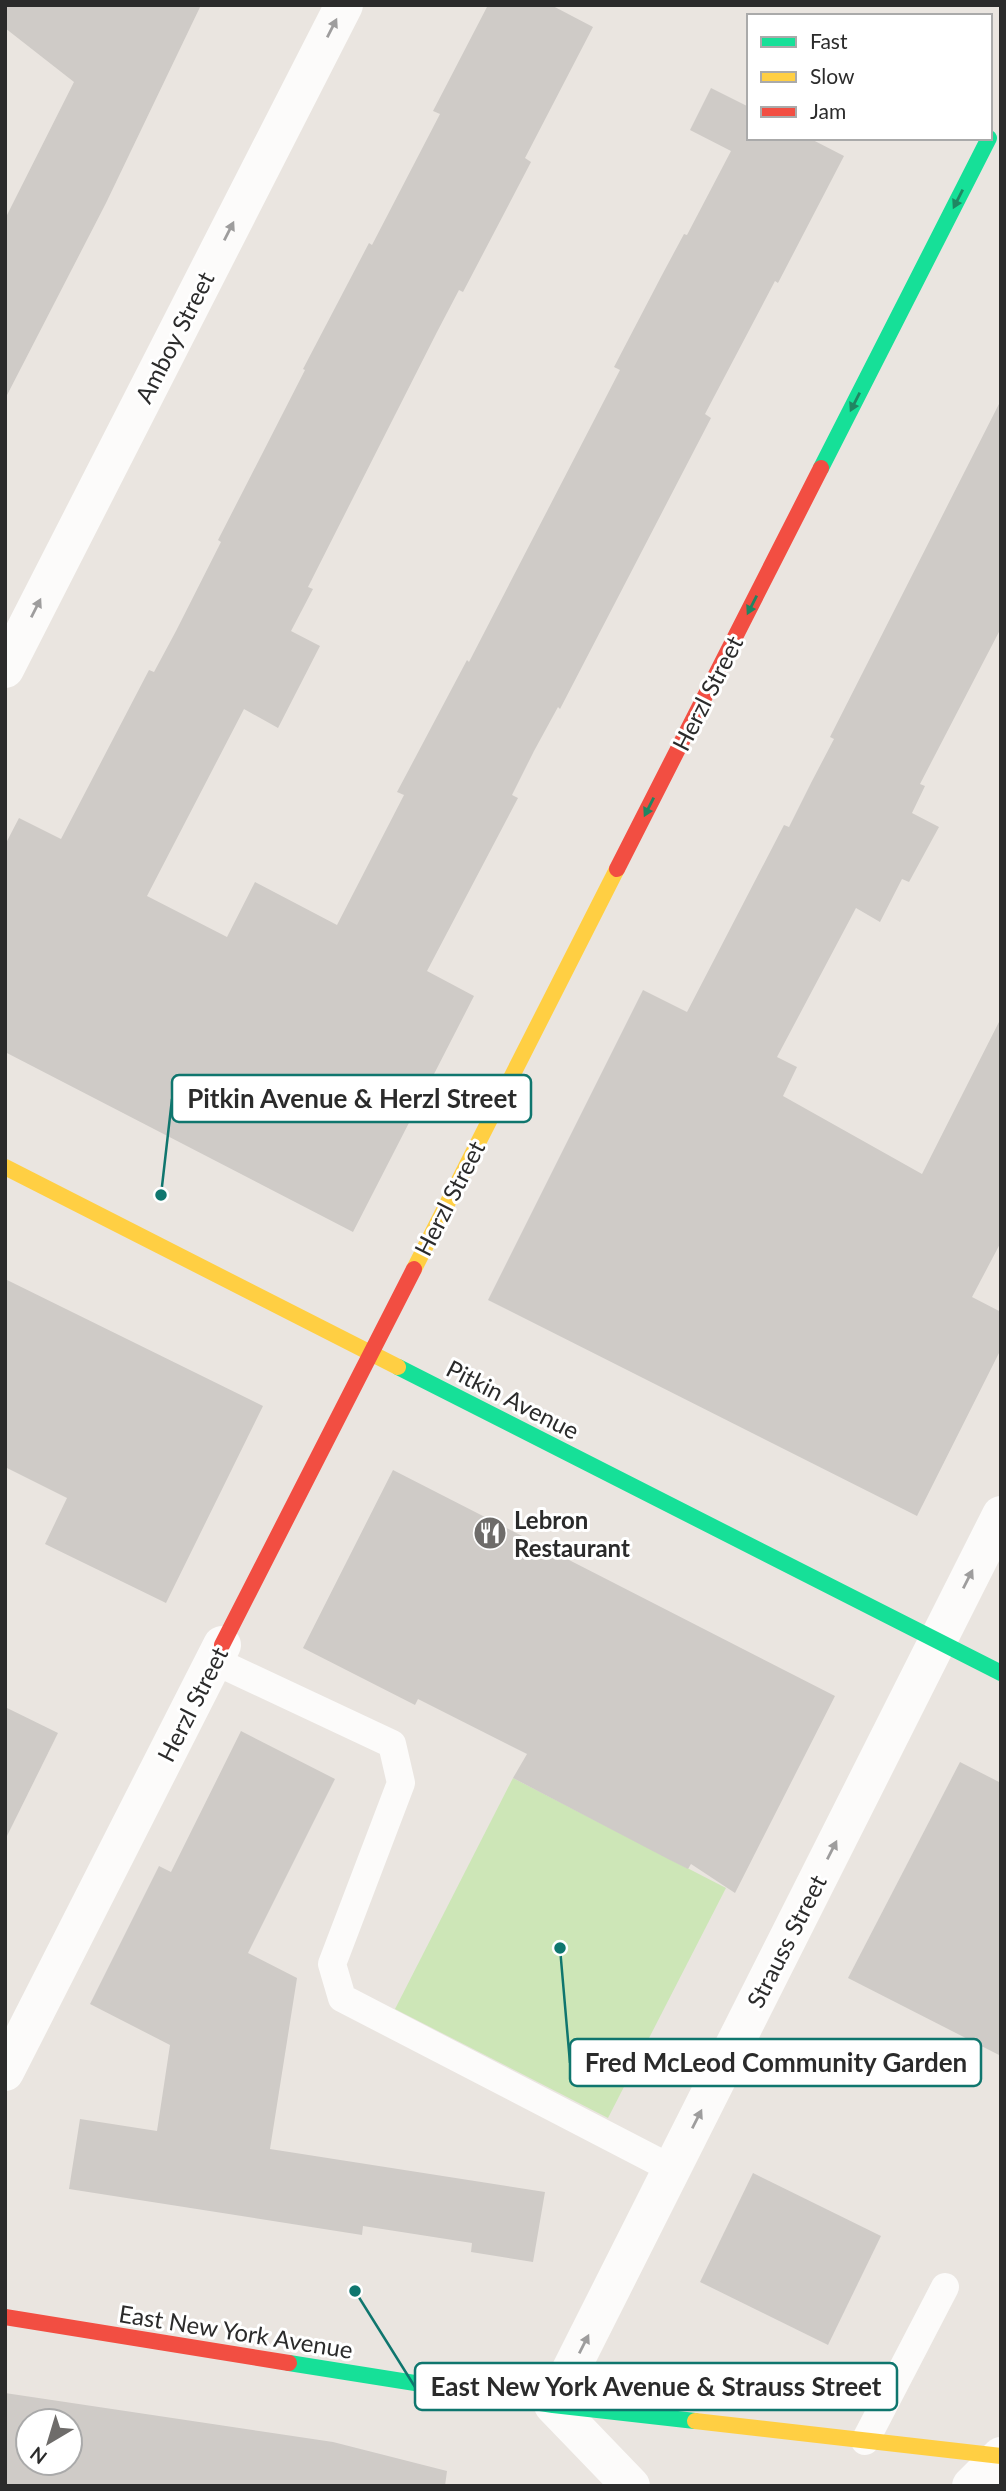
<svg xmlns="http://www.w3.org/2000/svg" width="1006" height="2491" viewBox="0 0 1006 2491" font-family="Lato,sans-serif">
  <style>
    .green { fill: #cde6b7 }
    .building { fill: #cfcbc7; fill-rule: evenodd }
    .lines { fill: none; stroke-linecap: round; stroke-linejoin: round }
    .lane { stroke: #fcfbfa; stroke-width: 28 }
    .street { stroke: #fcfbfa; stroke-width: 38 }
    .fast { stroke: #16e098; stroke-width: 16 }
    .slow { stroke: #ffcf43; stroke-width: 16 }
    .jam { stroke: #f24e42; stroke-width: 16 }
    .oneway { fill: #9e9d9d }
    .oneway2 { fill: #208662 }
    .labels { text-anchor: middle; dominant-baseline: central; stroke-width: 6; stroke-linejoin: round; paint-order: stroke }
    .street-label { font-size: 24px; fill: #2b2b2b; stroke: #fff }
    .poi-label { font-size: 24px; font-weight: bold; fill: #2b2b2b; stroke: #fff; text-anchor: start }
    .leader { fill: none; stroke: #0f766e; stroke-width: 2.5 }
    .callout-dot { fill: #0f766e; stroke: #fff; stroke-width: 2.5 }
    .callout { fill: #fff; stroke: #0f766e; stroke-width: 2.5 }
    .callout-label { font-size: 26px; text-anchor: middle; font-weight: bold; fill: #2b2b2b }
  </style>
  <rect width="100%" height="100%" fill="#eae5e0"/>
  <path class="green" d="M513,1778l213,110 -118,230 -213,-109z"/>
  <g class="building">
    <path d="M5,5h196l-95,198 -101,196v-180l69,-137 -69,-54z"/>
    <path d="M488,5h63l42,22 -68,131 6,4 -68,130 -4,-2 -22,42 -129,255 5,2 -22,42 29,15 -42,82 -34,-19 -97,187 80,41 28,-55 82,43 67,-130 -7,-3 70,-132 2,2 151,-292 -6,-3 48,-92 22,-41 3,1 44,-84 -41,-21 21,-42 38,19v31h60l35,18 -66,127 -3,-2 -70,133 6,4 -151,291 -2,-2 -24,44 -22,44 6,3 -91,173 47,25 -121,236 -348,-180v-207l14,-27 42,21 88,-169 5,2 22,-41 45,-89 -3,-2 87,-170 -2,-1 66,-126 3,2 68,-131 -7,-3z"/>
    <path d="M1001,400v228l-81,156 5,2 -13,27 27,14 -30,55 -7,-3 -22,43 -24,-14 -79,149 20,10 -14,29 139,78 79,-156v224l-29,55 29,15v37l-84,167 -429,-216 155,-310 44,22 97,-187 5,2 22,-44 23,-44 -4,-2z"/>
    <path d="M5,1279l258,127 -97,197 -121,-59 22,-46 -62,-31z"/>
    <path d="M393,1470l442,226 -100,197 -44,-29 -3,5 -20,-10 -155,-81 14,-24 -109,-55 -3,6 -112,-57z"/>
    <path d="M5,1707l53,26 -53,107z"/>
    <path d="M241,1731l94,48 -87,174 49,25 -27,171 275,43 -12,70 -62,-10 1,-9 -109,-17 -1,9 -293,-46 11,-70 77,12 13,-86 -80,-41 69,-138 12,6z"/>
    <path d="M960,1762l41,21v273l-153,-78z"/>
    <path d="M753,2173l128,63 -53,109 -128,-63z"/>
    <path d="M5,2393l328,49 114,29 -2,15h-440zM28,2421h42v42h-42z"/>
  </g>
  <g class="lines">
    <g class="lane">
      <path d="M215,1661l177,83 9,39 -69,181 10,34 330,171"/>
      <path d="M865,2441l80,-154"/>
    </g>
    <g class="street">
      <path d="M5,669l339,-664"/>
      <path d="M5,2072l217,-427"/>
      <path d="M631,2486l-78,-81 448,-890"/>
      <path d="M971,2486l30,-30"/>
    </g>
    <g class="fast">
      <path d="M821,468l168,-330"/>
      <path d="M398,1367l603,306"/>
      <path d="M289,2363l264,42 142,16"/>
    </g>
    <g class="slow">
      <path d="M5,1167l393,200"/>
      <path d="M414,1269l203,-400"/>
      <path d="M695,2421l306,35"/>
    </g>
    <g class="jam">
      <path d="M617,869l204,-401"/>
      <path d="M222,1645l192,-376"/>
      <path d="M5,2317l284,46"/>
    </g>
  </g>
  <defs><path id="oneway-solid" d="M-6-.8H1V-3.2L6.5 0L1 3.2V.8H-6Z" transform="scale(1.75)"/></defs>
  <g class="oneway">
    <use href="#oneway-solid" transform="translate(332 28) rotate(-63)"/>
    <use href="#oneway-solid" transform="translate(229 231) rotate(-63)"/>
    <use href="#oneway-solid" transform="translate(36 608) rotate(-63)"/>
    <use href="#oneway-solid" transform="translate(968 1579) rotate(-63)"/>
    <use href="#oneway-solid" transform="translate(832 1850) rotate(-63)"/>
    <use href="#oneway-solid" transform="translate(697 2119) rotate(-63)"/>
    <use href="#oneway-solid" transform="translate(584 2344) rotate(-63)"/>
  </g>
  <g class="oneway2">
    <use href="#oneway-solid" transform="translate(958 199) rotate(117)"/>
    <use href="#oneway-solid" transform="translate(855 402) rotate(117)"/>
    <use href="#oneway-solid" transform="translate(752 605) rotate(117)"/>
    <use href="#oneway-solid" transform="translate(649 807) rotate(117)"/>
  </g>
  <defs>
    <symbol id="restaurant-disc" viewBox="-11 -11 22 22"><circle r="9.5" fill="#6e6c6a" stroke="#fff"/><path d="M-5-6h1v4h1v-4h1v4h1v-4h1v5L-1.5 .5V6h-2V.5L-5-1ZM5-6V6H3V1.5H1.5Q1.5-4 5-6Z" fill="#fff"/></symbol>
  </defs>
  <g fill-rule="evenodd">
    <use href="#restaurant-disc" x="471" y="1514" width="38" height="38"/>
  </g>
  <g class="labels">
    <g class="street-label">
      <text transform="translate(174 337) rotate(-63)">Amboy Street</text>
      <text transform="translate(707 693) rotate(-63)">Herzl Street</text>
      <text transform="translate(449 1198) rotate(-63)">Herzl Street</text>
      <text transform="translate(513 1399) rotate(27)">Pitkin Avenue</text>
      <text transform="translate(192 1704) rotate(-63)">Herzl Street</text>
      <text transform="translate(786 1941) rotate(-63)">Strauss Street</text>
      <text transform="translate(236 2331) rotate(9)">East New York Avenue</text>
    </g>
    <g class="poi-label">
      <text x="514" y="1519">Lebron<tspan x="514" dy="28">Restaurant</tspan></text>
    </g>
  </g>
  <path class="leader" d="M161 1195L172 1099M560 1948L570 2063M355 2291L415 2387"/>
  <g class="callout-dot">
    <circle cx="161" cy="1195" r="7"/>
    <circle cx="560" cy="1948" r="7"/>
    <circle cx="355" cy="2291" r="7"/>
  </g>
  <g class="callout">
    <rect x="172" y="1075" width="359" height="47" rx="7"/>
    <rect x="570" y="2039" width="411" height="47" rx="7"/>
    <rect x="415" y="2363" width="482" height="47" rx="7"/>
  </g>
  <g class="callout-label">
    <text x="352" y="1108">Pitkin Avenue &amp; Herzl Street</text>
    <text x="776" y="2072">Fred McLeod Community Garden</text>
    <text x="656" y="2396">East New York Avenue &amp; Strauss Street</text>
  </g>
  <rect width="1006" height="2491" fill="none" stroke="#2b2b2b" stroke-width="14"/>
  <rect x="747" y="14" width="245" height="126" fill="#ffffff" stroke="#aaaaaa" stroke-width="2"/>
  <rect x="761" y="37" width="35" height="10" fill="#16e098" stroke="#aaaaaa" stroke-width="2"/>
  <text x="810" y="49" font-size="21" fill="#2b2b2b">Fast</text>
  <rect x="761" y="72" width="35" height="10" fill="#ffcf43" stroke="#aaaaaa" stroke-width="2"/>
  <text x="810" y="84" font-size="21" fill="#2b2b2b">Slow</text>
  <rect x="761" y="107" width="35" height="10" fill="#f24e42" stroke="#aaaaaa" stroke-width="2"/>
  <text x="810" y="119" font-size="21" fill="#2b2b2b">Jam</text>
  <g transform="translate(49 2442) rotate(218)"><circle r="33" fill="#ffffff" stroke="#aaaaaa" stroke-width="2"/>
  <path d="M0-5L12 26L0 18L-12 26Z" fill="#6e6c6a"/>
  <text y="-10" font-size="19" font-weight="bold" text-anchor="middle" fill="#2b2b2b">N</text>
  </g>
</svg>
